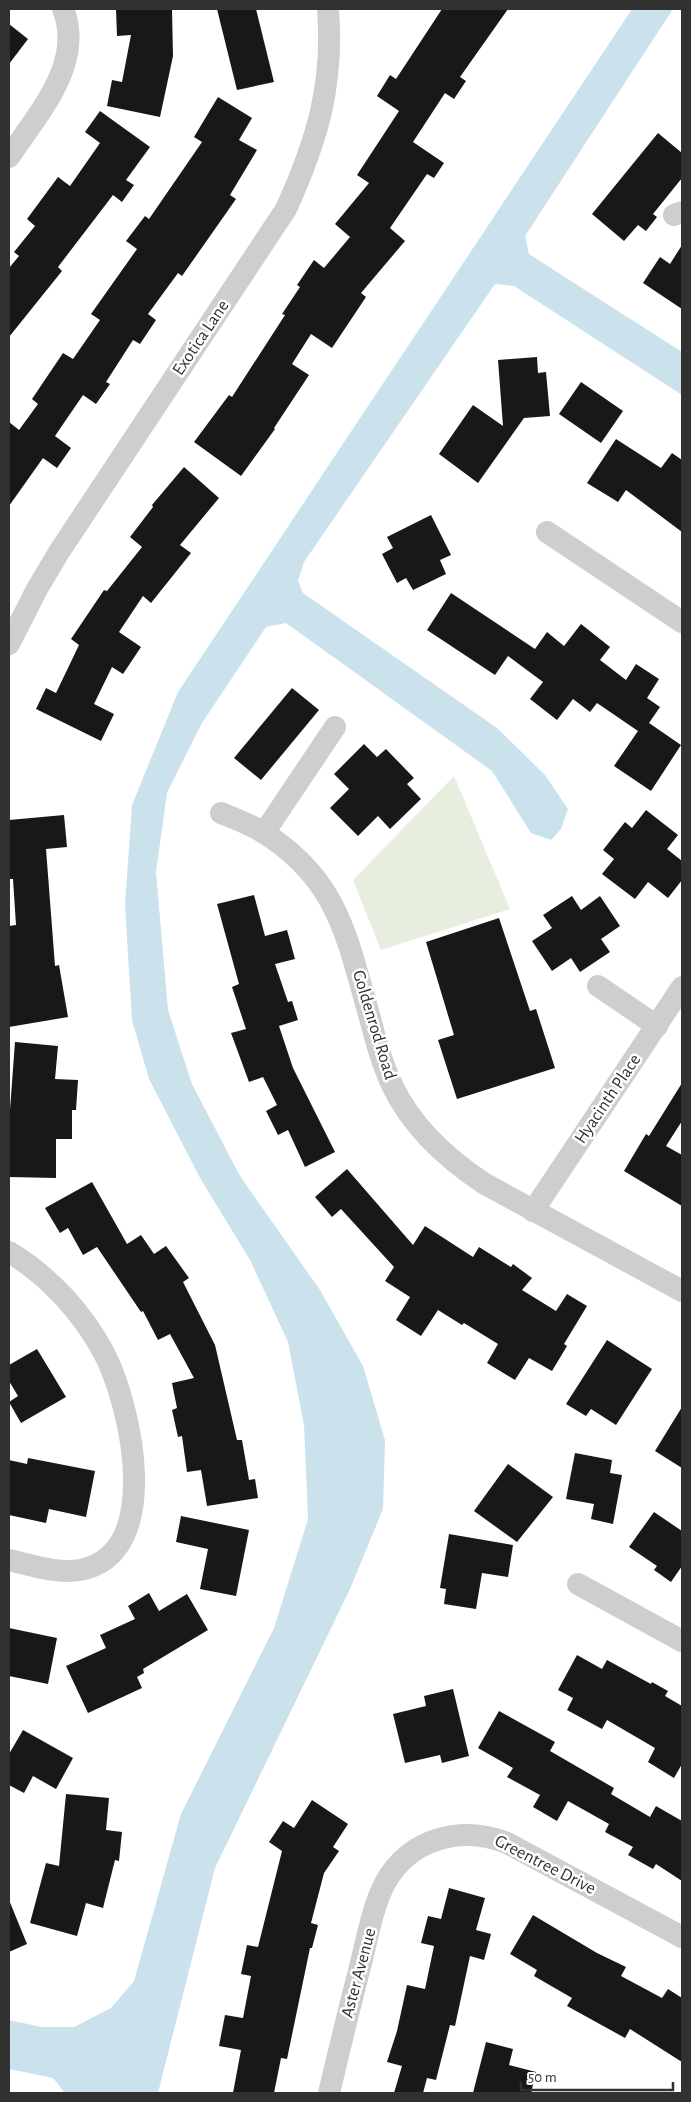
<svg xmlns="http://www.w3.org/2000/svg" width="691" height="2102" viewBox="0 0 691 2102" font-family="'Alegreya Sans',sans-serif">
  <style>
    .green { fill: #e7eedf }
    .water { fill: #cbe2ed }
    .building { fill: #181818 }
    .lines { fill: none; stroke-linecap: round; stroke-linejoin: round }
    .minor { stroke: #cecece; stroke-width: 22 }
    .labels { text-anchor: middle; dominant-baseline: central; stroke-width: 5; stroke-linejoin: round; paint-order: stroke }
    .street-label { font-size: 18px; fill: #313131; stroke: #fff }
  </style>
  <rect width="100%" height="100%" fill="#fff"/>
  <path class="green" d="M454,776l56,133 -129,41 -28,-70z"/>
  <path class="water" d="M632,9h41l-148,227 4,18 153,98v43l-168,-109 -19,-2 -191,278 -6,19 5,12 194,135 48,47 23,34 -7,20 -10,11 -20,-7 -39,-62 -206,-148 -20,4 -64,96 -35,70 -11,79 12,138 24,74 48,92 80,114 43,76 22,74 -2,69 -33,80 -135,279 -57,225h-93l-12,-15 -44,-9v-49l33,7h32l37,-19 23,-27 47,-167 93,-186 34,-109 -4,-94 -16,-83 -38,-82 -50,-82 -51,-99 -17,-59 -7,-115 7,-100 46,-113z"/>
  <g class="building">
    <path d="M116,9h56l1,47 -13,61 -53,-11 5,-26 10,2 9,-47 -14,1z"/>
    <path d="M217,9h39l18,73 -37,8z"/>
    <path d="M442,9h66l-48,68 6,4 -12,18 -9,-6 -32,49 31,21 -10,15 -7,-4 -37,54 15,13 -44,52 5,4 -34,51 -21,-14 -19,30 17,11 -35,53 1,1 -34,47 -47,-34 35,-47 3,2 53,-82 -3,-1 18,-27 -3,-2 17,-25 10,8 26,-31 -15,-13 34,-41 -12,-8 42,-64 -22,-15 13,-21 6,4z"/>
    <path d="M9,24l19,15 -19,25z"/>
    <path d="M218,97l34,21 -13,22 18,10 -27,45 6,4 -54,77 -4,-3 -30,41 8,6 -16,24 -7,-4 -27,42 4,2 -14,20 -13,-9 -28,41 16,12 -14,20 -14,-10 -34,48v-84l10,8 19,-26 -6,-5 31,-46 10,6 27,-39 -9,-6 46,-65 -11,-8 19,-25 4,3 53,-77 -8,-5z"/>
    <path d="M100,111l50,36 -24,33 8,5 -12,17 -9,-7 -55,72 4,4 -53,66v-69l10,-12 -5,-4 21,-26 -8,-7 31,-42 12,9 30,-43 -15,-11z"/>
    <path d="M658,133l24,20v25l-29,36 4,3 -11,14 -8,-6 -14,16 -32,-27z"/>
    <path d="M682,245v64l-39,-26 17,-26 10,7z"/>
    <path d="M537,357l1,16 8,-1 4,44 -26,2 -46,65 -39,-29 34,-49 30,21 -5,-66z"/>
    <path d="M581,382l42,29 -22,32 -42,-29z"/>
    <path d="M616,439l45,29 11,-15 10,7v72l-56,-42 -8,12 -31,-19z"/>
    <path d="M184,467l35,31 -39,47 11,8 -40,50 -8,-7 -24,36 22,15 -18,27 -11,-7 -18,37 20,10 -13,27 -65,-32 10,-21 10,5 23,-48 -8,-6 33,-49 3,1 35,-44 -12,-10 23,-30 -1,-2z"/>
    <path d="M431,515l20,40 -11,5 6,14 -33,16 -7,-12 -9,5 -15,-29 11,-6 -6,-11z"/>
    <path d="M451,593l84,56 12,-17 17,14 17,-22 29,23 -10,13 26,20 10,-16 23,15 -12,19 13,9 -11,16 32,22 -30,46 -37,-25 24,-35 -41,-28 -7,9 -17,-13 -16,21 -27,-21 13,-17 -35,-26 -13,19 -68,-45z"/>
    <path d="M292,688l27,22 -58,70 -27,-22z"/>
    <path d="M364,744l13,13 9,-8 28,29 -7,6 14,15 -31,30 -12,-13 -20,20 -28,-28 19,-19 -15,-15z"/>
    <path d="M646,810l32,25 -11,14 15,12v19l-14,18 -20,-16 -13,17 -33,-25 12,-15 -11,-9 22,-28 7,6z"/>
    <path d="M64,815l3,32 -21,2 9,117 4,-1 9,52 -59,10v-101l7,-1 -3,-46h-4v-59z"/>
    <path d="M254,895l11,41 22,-6 8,29 -20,5 13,38 4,-1 6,19 -19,6 14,42 42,84 -30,15 -17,-37 -10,5 -12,-24 11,-6 -14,-28 -14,5 -18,-49 15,-4 -14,-42 7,-3 -22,-80z"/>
    <path d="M572,896l9,14 19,-14 20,30 -19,13 9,13 -30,20 -9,-14 -19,13 -20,-30 20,-13 -9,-13z"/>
    <path d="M499,918l31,93 6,-2 19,59 -98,31 -19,-59 16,-5 -28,-93z"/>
    <path d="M15,1042l43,4 -3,33 23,1 -2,30h-4v29h-16v39l-46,-1 -1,-54z"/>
    <path d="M682,1083v38l-16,25 16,9v51l-58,-35 22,-37 3,2z"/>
    <path d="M347,1169l66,76 12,-19 48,31 6,-10 32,20 2,-3 19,14 -10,12 34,21 11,-17 20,12 -23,38 3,2 -15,25 -23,-13 -14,22 -28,-17 11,-19 -34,-21 -2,2 -24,-15 -17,26 -25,-16 14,-23 -25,-16 9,-14 -53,-58 -9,8 -17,-20z"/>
    <path d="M92,1182l35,62 14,-9 13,19 12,-8 23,32 -6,4 32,63 22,95h5l7,40 6,-1 3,19 -51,8 -6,-36 -14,2 -5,-36 -4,1 -6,-27 5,-2 -5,-25 22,-5 -24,-44 -12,6 -15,-29 -2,1 -44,-65 -14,8 -15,-27 -8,5 -15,-25z"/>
    <path d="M607,1340l45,29 -36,56 -25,-16 -5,7 -20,-12z"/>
    <path d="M37,1349l29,48 -45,26 -12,-21 9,-6 -9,-15v-16z"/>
    <path d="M682,1407v61l-27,-17z"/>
    <path d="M575,1453l37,7 -2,13 12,2 -9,49 -22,-5 3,-15 -28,-5z"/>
    <path d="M28,1458l67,13 -9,46 -37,-8 -3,14 -37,-8v-55l18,4z"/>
    <path d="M508,1464l45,33 -36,45 -43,-31z"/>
    <path d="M654,1512l28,19v35l-11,16 -17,-12 3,-4 -28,-19z"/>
    <path d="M181,1516l68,14 -13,66 -36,-7 8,-40 -32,-7z"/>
    <path d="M449,1534l64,11 -5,32 -26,-4 -6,36 -32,-5 2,-15 -6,-1z"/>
    <path d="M149,1593l10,18 28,-17 21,36 -65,39 1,4 -7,4 5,11 -54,25 -22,-47 40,-18 -6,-13 35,-16 -7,-13z"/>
    <path d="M9,1628l48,10 -9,46 -39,-8z"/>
    <path d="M577,1655l25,14 5,-9 44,24 1,-2 16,9 -3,5 17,10v58l-8,14 -26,-16 7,-14 -48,-28 -5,9 -35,-19 6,-12 -15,-8z"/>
    <path d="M453,1689l16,67 -27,7 -2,-8 -35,8 -12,-49 33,-8 -2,-10z"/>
    <path d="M499,1711l56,31 -5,9 64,37 -3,6 39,23 6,-11 26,15v60l-26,-17 -3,5 -25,-14 5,-8 -28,-15 4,-8 -41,-23 -11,20 -24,-14 7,-12 -33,-18 6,-9 -35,-20z"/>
    <path d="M23,1730l50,28 -17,31 -23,-13 -9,17 -15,-8v-31z"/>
    <path d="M66,1794l43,4 -3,32 16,2 -3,29 -4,-1 -12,48 -17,-5 -9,33 -47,-13 16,-60 13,3z"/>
    <path d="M312,1800l36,24 -15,23 6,4 -15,22 -13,50 7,2 -6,23h-2l-23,111 -6,-1 -7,35h-41l8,-43 -22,-4 6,-31 18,3 8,-42 -10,-2 6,-29 11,2 24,-96 -13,-9 14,-21 11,7z"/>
    <path d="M449,1888l36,10 -9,32 15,4 -7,26 -14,-4 -15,70 -5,-1 -14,55 -9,-2 -4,15h-29l8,-27 -15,-4 10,-31 10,-46 18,4 9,-43 -13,-3 7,-27 13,3z"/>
    <path d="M9,1900l18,44 -18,8z"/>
    <path d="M533,1915l64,38 29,14 -5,9 41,22 6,-9 14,9v64l-52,-33 -5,9 -58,-32 5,-8 -38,-22 3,-6 -27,-16z"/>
    <path d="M486,2042l27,7 -4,16 27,7 -5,21h-58z"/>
  </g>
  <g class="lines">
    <g class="minor">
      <path d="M9,157c28,-42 76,-94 54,-148"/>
      <path d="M674,215l8,-3"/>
      <path d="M547,532l135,90"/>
      <path d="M9,644l28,-55 22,-37 227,-343c31,-68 48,-124 42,-200"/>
      <path d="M221,813c12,5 26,10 38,17 76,45 87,102 109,181 7,26 13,51 25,76 20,41 54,72 92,97l197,107"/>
      <path d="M264,833l71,-106"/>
      <path d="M598,986l59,40"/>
      <path d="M533,1211l149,-224"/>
      <path d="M9,1252c40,24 73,60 95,101 27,52 61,201 -24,217 -23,4 -49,-5 -71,-10"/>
      <path d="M578,1584l104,57"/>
      <path d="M329,2093c10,-42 20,-84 31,-126 7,-27 12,-59 25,-84 25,-45 76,-58 122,-40l175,94"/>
    </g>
  </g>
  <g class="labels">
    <g class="street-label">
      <text transform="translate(201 338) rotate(-56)">Exotica Lane</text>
      <text transform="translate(374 1025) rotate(73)">Goldenrod Road</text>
      <text transform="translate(608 1099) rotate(-56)">Hyacinth Place</text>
      <text transform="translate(545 1865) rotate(27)">Greentree Drive</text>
      <text transform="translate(359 1973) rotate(-75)">Aster Avenue</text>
    </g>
  </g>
  <rect width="691" height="2102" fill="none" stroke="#313131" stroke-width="20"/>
  <path d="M521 2082v8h152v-8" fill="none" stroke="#313131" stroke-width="2.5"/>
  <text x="528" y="2082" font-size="15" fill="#313131" stroke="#ffffff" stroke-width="4" paint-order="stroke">50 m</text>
</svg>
